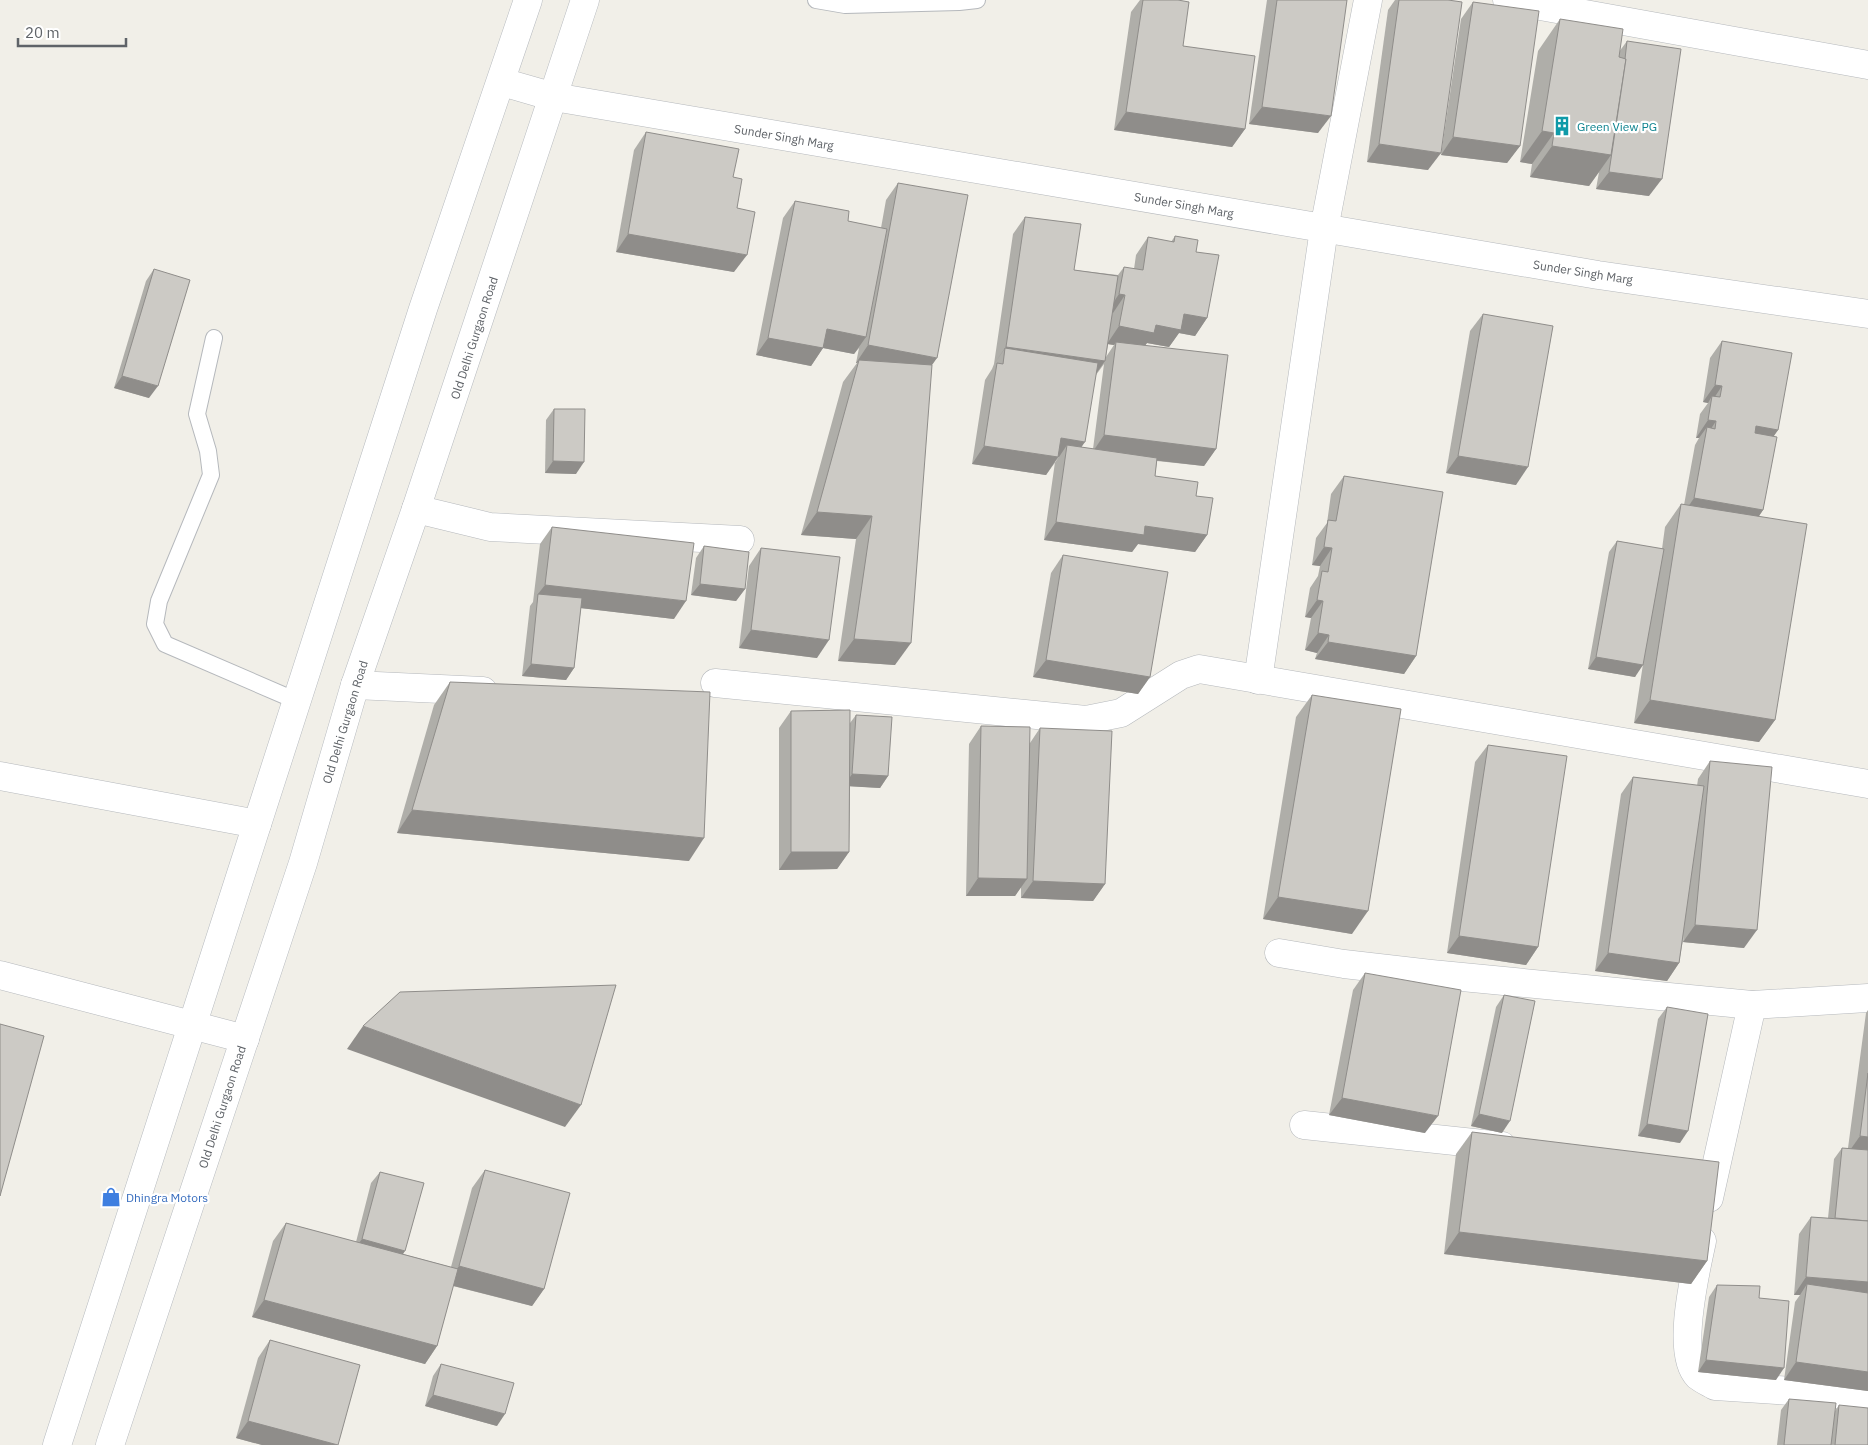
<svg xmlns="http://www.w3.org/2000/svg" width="1868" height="1445" viewBox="0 0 1868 1445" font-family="'IBM Plex Sans',sans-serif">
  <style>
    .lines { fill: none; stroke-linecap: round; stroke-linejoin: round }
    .lane-casing { stroke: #b5b8bc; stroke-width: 18 }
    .street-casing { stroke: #b5b8bc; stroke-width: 29 }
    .secondary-casing { stroke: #b6babf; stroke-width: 29 }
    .lane { stroke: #fff; stroke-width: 16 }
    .street { stroke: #fff; stroke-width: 28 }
    .secondary { stroke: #fff; stroke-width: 28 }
    .wall { fill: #afaea9; fill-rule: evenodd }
    .shaded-wall { fill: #8f8d8a }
    .building { fill: #cccac5; stroke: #8f8d8a }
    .labels { text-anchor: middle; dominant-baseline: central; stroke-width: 4.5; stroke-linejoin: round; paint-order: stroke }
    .culture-label { font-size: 12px; fill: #0d838f; stroke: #fff; text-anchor: start }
    .street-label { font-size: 12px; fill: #5f6368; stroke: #fff }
    .shop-label { font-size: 12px; fill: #366cbe; stroke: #fff; text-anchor: start }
  </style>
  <rect width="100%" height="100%" fill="#f1efe8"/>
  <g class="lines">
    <defs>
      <g id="lane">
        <path d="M816,0l29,5 114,-3 18,-2"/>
        <path d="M214,338l-17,76 11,37 3,24 -52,126 -4,23 10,20 132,57"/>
      </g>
      <g id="street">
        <path d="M1507,0l361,65"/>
        <path d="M502,82l52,15 1044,178 270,39"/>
        <path d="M416,509l74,18 250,13"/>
        <path d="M1258,680l66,-451 44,-229"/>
        <path d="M715,683l371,37 35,-7 60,-38 18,-6 669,115"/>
        <path d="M355,685l128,6"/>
        <path d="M0,776l257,48"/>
        <path d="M1279,953l65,11 87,10 321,31 116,-7"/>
        <path d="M0,975l245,64"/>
        <path d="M1304,1125l198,21"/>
        <path d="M1709,1198l43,-193"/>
        <path d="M1702,1241c-6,29 -27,112 -4,135 5,4 12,7 17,10l153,10"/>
      </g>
      <g id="secondary">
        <path d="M57,1445l366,-1136 105,-309"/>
        <path d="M110,1445l193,-582 52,-178 61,-176 169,-509"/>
      </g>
    </defs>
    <use href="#lane" class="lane-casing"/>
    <use href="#street" class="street-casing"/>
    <use href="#secondary" class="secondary-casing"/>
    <use href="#lane" class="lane"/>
    <use href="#street" class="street"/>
    <use href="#secondary" class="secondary"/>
  </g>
  <g class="wall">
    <path d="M1140,0h38l5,46 62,83 -13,18 -118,-17 17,-118z"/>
    <path d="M1267,0h80l-29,133 -69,-9z"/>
    <path d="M1395,0h53l-20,170 -61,-8 21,-152z"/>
    <path d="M1473,2l47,144 -13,17 -66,-8 20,-136z"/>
    <path d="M1560,19l59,33 8,-11 22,155 -53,-7 3,-17 -10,14 -59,-9 2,-13 -12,-2 18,-111z"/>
    <path d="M646,132l91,76 -3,64 -118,-20 18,-102z"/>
    <path d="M898,183l34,183 -37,299 -57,-4 18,-122 -55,-4 42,-153 14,-19h-1l3,-15 -5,6 -31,-6 -12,18 -55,-11 27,-137 12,-17 53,20 33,7 5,-28z"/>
    <path d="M1025,217l49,53 44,5 6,-8 10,2 2,-14 12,-18 23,5 4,-6 21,16 11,66 -12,18 -16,-3 -10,14 -22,-4 -2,2 71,104 -12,17 -47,-5 -2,15 41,20 11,39 -12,17 -57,-8 -6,8 -88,-12 11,-78 4,-5 -13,18 -74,-11 13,-84 7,-11 2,-5 19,-130zM1108,344l6,1 -8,12zM1104,364l-11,85 -12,-2 15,-72z"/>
    <path d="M154,269l-5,129 -35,-10 32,-107z"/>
    <path d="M1483,314l33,171 -70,-12 24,-142z"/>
    <path d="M1722,341l56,89 -5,7 -10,73 -4,6 16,204 -16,22 -125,-19 11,-72 -10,26 -47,-8 21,-117 8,-11 45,8 3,-22 16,-23 3,1 11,-60 4,-7h-3l4,-24 8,-11 -5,-1 7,-44z"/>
    <path d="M554,409l22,65 -31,-1 1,-53z"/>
    <path d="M1344,476l72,180 -12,18 -89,-15 2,-6 -12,-3 6,-32 -6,-1 5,-29 8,-12 2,-10 -8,-1 4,-27 11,-15 4,-29z"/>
    <path d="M552,527l122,92 -93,-11 -7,60 -8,12 -44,-4 8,-70 3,-4 7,-58z"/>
    <path d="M704,546l41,43 -9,12 -45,-6 5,-37z"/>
    <path d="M761,548l56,110 -78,-10 10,-82z"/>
    <path d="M1063,555l87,122 -12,17 -105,-17 18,-104z"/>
    <path d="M450,682l239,179 -292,-28 37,-128z"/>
    <path d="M1312,695l40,239 -89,-15 33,-202z"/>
    <path d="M791,711l59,12 6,-8 32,61 -8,12 -30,-2 -1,66 -12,17 -58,1v-142z"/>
    <path d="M981,726l49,17 10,-15 65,156 -12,17 -72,-3v-11l-6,9h-49l3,-152z"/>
    <path d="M1488,745l50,202 -12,18 -79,-12 28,-191z"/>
    <path d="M1710,761l34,187 -61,-6 1,-8 -5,29 -12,18 -72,-10 26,-177 12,-17 64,9 1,-7z"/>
    <path d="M1365,973l60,160 -96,-18 24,-125z"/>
    <path d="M1504,995l-2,138 -31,-7 25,-119z"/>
    <path d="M1667,1007l13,136 -42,-7 20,-117z"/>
    <path d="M1868,1010v381l-84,-11 11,-78 5,-7h-6l5,-61 12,-17 17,1 6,-59 8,-11h6l18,-135z"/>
    <path d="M1472,1132l235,129 -16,23 -247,-30 12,-100z"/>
    <path d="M485,1170l59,119 -12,17 -79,-20 -16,60 -12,18 -173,-47 21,-76 13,-18 70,19 15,-59 9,-11 23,82 48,13 21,-79z"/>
    <path d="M1717,1285l42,13 17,82 -78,-8 11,-75z"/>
    <path d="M270,1340l68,105h-76l-26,-7 22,-80z"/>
    <path d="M441,1364l56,62 -72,-20 8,-30z"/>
    <path d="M1789,1399l46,12 4,-6 29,40h-91l4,-35z"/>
  </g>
  <g class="shaded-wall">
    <path d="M1262,107l69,9 -13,17 -69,-9z"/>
    <path d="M1126,112l119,17 -13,18 -118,-17z"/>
    <path d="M1542,131l12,2 -22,31 -12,-2z"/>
    <path d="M1453,137l67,9 -13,17 -66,-8z"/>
    <path d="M1379,144l62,9 -13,17 -61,-8z"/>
    <path d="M1552,146l59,9 -22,31 -59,-9z"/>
    <path d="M1609,172l53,7 -13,17 -53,-7z"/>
    <path d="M628,234l119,21 -13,17 -118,-20z"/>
    <path d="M1119,294l6,1 -12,18 -6,-1z"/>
    <path d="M1184,314l23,4 -12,18 -16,-3 -10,14 -22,-4 -5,7 -26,-8 -2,3 -7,-1 12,-18 37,-1z"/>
    <path d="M827,329l39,8 -12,17 -31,-6 -12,18 -55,-11 12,-17z"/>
    <path d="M868,345l69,13 -12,17 -66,-15 -2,3h-1z"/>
    <path d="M1006,347l99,14 -12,17 -90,-14 2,-16 -11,16z"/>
    <path d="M122,376l36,10 -9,12 -35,-10z"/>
    <path d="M1715,385l7,1 -10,15v-5l-4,7 -5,-1z"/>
    <path d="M1708,420l8,1 -11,17 2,-11 -8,11h-3z"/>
    <path d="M1756,426l22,4 -12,17 -22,-4z"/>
    <path d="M1104,435l112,14 -12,17 -112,-13z"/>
    <path d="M1061,438l24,4 -12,17 -6,-14 -8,12 -10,-1z"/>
    <path d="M984,446l74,11 -12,18 -74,-11z"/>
    <path d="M1458,456l70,11 -12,18 -70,-12z"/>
    <path d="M553,461l31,1 -8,12 -31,-1z"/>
    <path d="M1694,498l69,12 -12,18 -69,-12z"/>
    <path d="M817,512l55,4 -16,23 -55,-4z"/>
    <path d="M1056,522l89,4 62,9 -12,17 -57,-8 -6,8 -88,-12z"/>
    <path d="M1324,547l8,1 -12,18 -8,-1z"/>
    <path d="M700,584l45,5 -9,12 -45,-6z"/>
    <path d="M545,585l141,16 -12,18 -137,-16 1,-9z"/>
    <path d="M1317,600l6,1 -12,17 -6,-1z"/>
    <path d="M751,630l78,10 -12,18 -78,-10z"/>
    <path d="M1318,633l11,2 -12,18 -12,-3z"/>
    <path d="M854,639l57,4 -16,22 -57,-4z"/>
    <path d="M1328,642l88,14 -12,18 -89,-15z"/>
    <path d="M1596,657l47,8 -8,12 -47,-8z"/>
    <path d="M1046,660l104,17 -12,17 -105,-17z"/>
    <path d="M531,664l43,4 -8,12 -44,-4z"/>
    <path d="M1650,700l125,20 -16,22 -125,-19z"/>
    <path d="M852,774l36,2 -8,12 -36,-2z"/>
    <path d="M412,810l292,28 -15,23 -292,-28z"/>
    <path d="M791,852h58l-12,17 -58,1z"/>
    <path d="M978,878l49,1 -12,17h-49z"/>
    <path d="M1033,881l72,3 -12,17 -72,-3z"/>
    <path d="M1278,897l90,14 -16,23 -89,-15z"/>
    <path d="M1695,925l62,5 -13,18 -61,-6z"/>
    <path d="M1459,936l79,11 -12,18 -79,-12z"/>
    <path d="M1608,953l71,10 -12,18 -72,-10z"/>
    <path d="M363,1026l218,79 -16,22 -218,-78z"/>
    <path d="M1342,1098l96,18 -13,17 -96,-18z"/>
    <path d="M1479,1114l31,7 -8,12 -31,-7z"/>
    <path d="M1647,1124l41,7 -8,12 -42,-7z"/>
    <path d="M1860,1136l8,1v19l-20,-3z"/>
    <path d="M1459,1232l248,29 -16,23 -247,-30z"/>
    <path d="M362,1239l43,12 -8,12 -44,-12z"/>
    <path d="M459,1266l85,23 -12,17 -86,-22z"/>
    <path d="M1806,1277l62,5v19l-61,-17 -7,11h-6z"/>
    <path d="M264,1300l173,46 -12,18 -173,-47z"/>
    <path d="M1706,1360l78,8 -8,12 -78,-8z"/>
    <path d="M1796,1362l72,10v19l-84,-11z"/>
    <path d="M433,1395l72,19 -8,12 -72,-20z"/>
    <path d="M248,1421l90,24h-76l-26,-7z"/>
  </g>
  <g class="building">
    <path d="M1143,0h35l11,2 -6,44 72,10 -10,73 -119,-17z"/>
    <path d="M1277,0h70l-16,116 -69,-9z"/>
    <path d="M1399,0h49l14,2 -21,151 -62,-9z"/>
    <path d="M1473,2l66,9 -19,135 -67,-9z"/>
    <path d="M1560,19l63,10 -4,28 7,2 -15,96 -59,-9 2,-13 -12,-2z"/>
    <path d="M1627,41l54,8 -19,130 -53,-7 17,-113h-1z"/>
    <path d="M646,132l93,17 -6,28 9,2 -5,29 18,4 -8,43 -119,-21z"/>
    <path d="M898,183l70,12 -31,163 -69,-13z"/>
    <path d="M795,201l54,10 -1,10 39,8 -21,108 -39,-8 -4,19 -55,-10z"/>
    <path d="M1025,217l56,7 -7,46 44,6 -13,85 -99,-14z"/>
    <path d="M1175,236l23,4 -2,12 23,3 -12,63 -23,-4 -3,16 -25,-5 -2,8 -35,-7 6,-31 -6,-1 5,-27 19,3 5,-33 26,5z"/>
    <path d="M154,269l36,11 -32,106 -36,-10z"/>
    <path d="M1483,314l70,12 -25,141 -70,-11z"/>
    <path d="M1722,341l70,12 -14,77 -22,-4 -1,7 22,4 -14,73 -69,-12 13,-71 8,2 1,-8 -8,-1 4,-24 8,1 2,-11 -7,-1z"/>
    <path d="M1116,342l112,13 -12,94 -112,-14z"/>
    <path d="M1005,348l93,15 -13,79 -24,-4 -3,19 -74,-11 13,-83 6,1z"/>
    <path d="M859,360l73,5 -21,278 -57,-4 18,-123 -55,-4z"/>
    <path d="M554,409h31l-1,53 -31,-1z"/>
    <path d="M1067,445l90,13 -2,18 43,6 -2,14 17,2 -6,37 -62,-9 -1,9 -88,-13z"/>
    <path d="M1344,476l99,16 -27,164 -88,-14 1,-7 -11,-2 5,-32 -6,-1 5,-29 6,1 4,-24 -8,-1 4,-27 8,1z"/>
    <path d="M1681,504l126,20 -32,196 -125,-20z"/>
    <path d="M552,527l142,16 -8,58 -141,-16z"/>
    <path d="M1617,541l47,8 -21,116 -47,-8z"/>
    <path d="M704,546l45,6 -4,37 -45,-5z"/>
    <path d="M761,548l79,9 -11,83 -78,-10z"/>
    <path d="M1063,555l105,17 -18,105 -104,-17z"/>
    <path d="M538,594l44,4 -8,70 -43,-4z"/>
    <path d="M450,682l260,10 -6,146 -292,-28z"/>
    <path d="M1312,695l89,14 -33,202 -90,-14z"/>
    <path d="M850,710l-1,142h-58v-141z"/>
    <path d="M856,715l36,2 -4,59 -36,-2z"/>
    <path d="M981,726l49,1 -3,152 -49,-1z"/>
    <path d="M1040,728l72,3 -7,153 -72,-3z"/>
    <path d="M1488,745l79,11 -29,191 -79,-11z"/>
    <path d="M1710,761l62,6 -15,163 -62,-5z"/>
    <path d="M1633,777l71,9 -25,177 -71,-10z"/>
    <path d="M1365,973l96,17 -23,126 -96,-18z"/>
    <path d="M616,985l-35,120 -218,-79 37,-34z"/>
    <path d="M1504,995l31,6 -25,120 -31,-7z"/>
    <path d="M1667,1007l41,7 -20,117 -41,-7z"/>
    <path d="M0,1024l44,12 -44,160z"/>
    <path d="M1868,1073v64l-8,-1z"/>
    <path d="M1472,1132l247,30 -12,99 -248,-29z"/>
    <path d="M1842,1148l26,2v71l-33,-3z"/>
    <path d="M485,1170l85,23 -26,96 -85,-23z"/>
    <path d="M380,1172l44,11 -19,68 -43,-12z"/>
    <path d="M1811,1217l57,4v61l-62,-5z"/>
    <path d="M286,1223l172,46 -21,77 -173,-46z"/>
    <path d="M1807,1284l61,9v79l-72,-10z"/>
    <path d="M1717,1285l43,1 -1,12 30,3 -5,67 -78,-8z"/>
    <path d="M270,1340l90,25 -22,80 -90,-24z"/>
    <path d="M441,1364l73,19 -9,31 -72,-19z"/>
    <path d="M1789,1399l47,4 -5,42h-47z"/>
    <path d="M1839,1405l29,3v37h-33z"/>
  </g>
  <defs>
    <symbol id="building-bare" viewBox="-9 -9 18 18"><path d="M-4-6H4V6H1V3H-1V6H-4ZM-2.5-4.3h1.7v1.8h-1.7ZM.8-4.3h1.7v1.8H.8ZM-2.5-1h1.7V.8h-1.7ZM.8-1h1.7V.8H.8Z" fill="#0f9aa8" stroke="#fff" stroke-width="2.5" paint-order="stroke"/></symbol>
    <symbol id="shop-bare" viewBox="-9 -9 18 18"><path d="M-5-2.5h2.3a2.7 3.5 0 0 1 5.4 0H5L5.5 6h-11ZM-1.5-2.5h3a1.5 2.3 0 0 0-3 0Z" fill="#3f7fe0" stroke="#fff" stroke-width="2.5" paint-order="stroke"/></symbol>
  </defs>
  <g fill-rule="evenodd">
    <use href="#building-bare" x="1548" y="112" width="28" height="28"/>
    <use href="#shop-bare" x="97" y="1183" width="28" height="28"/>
  </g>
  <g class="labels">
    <g class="culture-label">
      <text x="1577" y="126">Green View PG</text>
    </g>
    <g class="street-label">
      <text transform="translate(784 137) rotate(10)">Sunder Singh Marg</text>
      <text transform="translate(1184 205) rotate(10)">Sunder Singh Marg</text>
      <text transform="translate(1583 272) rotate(9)">Sunder Singh Marg</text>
      <text transform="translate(474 338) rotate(-72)">Old Delhi Gurgaon Road</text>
      <text transform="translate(345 722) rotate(-73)">Old Delhi Gurgaon Road</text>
      <text transform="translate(222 1107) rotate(-72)">Old Delhi Gurgaon Road</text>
    </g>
    <g class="shop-label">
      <text x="126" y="1197">Dhingra Motors</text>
    </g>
  </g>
  <path d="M18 38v8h108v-8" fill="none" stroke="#5f6368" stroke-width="2.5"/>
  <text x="25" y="38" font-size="15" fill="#5f6368" stroke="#ffffff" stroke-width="4" paint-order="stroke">20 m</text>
</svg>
